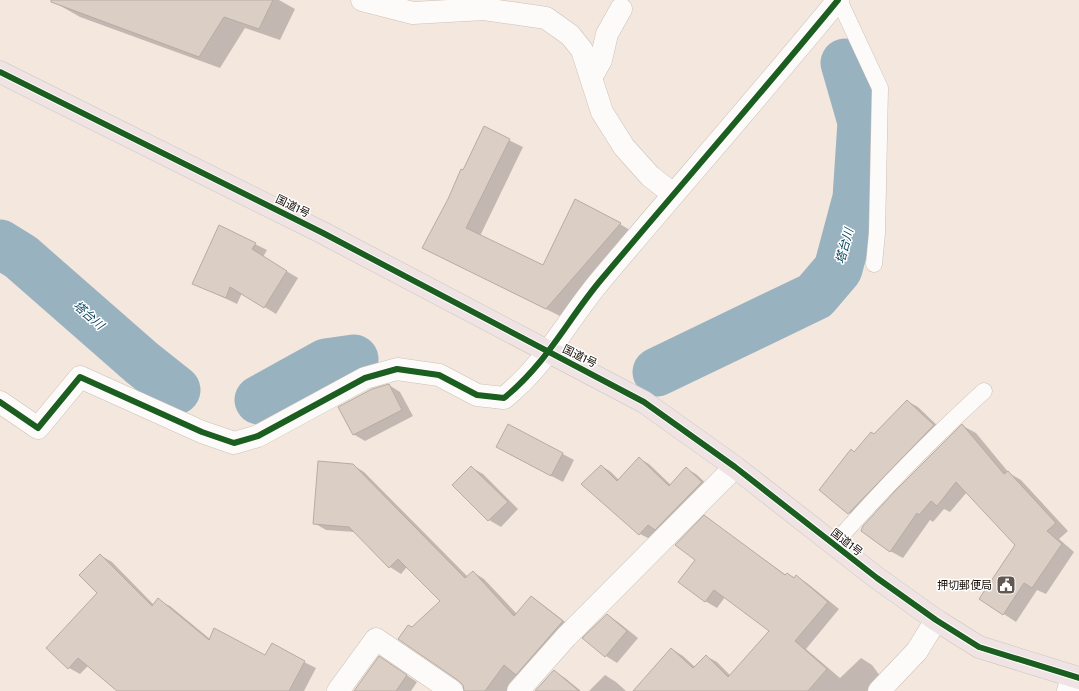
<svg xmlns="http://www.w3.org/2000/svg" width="1079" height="691" viewBox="0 0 1079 691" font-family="Cabin,'Noto Sans JP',sans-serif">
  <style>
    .shadow { fill: #0003 }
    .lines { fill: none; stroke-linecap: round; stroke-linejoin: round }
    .river { stroke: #98b2c0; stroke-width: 49 }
    .building { fill: #dbcec4; stroke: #b7aca4 }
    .lane-casing { stroke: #cbc0b8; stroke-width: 17 }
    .street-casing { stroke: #cbc0b8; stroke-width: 23 }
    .highway-casing { stroke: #ccc5c1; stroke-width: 23 }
    .lane { stroke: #fdfbfa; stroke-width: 16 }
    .street { stroke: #fdfbfa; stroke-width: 22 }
    .highway { stroke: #efe3e4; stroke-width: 22 }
    .cycleway-casing { stroke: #fff; stroke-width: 8 }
    .cycleway { stroke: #1b5e20; stroke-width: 6 }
    .labels { text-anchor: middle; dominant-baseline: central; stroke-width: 3; stroke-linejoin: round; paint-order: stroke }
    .street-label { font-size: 11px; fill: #150b05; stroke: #fff }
    .poi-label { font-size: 11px; fill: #150b05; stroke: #fff; text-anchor: end }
    .water-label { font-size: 12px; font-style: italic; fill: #0e4761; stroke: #fff }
  </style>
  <rect width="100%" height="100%" fill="#f4e7de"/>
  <g class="shadow">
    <path d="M62,0h217l16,9 -15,31 -35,-12 -25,40 -140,-51 -21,-12z"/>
    <path d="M484,128l39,19 -43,89 63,30 77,-42 13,8 -73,84 -123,-61 27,-83z"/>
    <path d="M255,244l12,6 -4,7 35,21 -22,36 -34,-21 -5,11 -44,-21z"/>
    <path d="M389,385l11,7 13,24 -48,25 -12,-7z"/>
    <path d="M907,401l11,6 26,25 -84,87 -11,-6 6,-60z"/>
    <path d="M509,425l65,35 -11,22 -54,-28z"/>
    <path d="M963,426l13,7 33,40 12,7 47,51 -9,8 15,13 -28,42 -9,-4 -21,32 -35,-23 35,-54 -49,-53 -17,20 -6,-3 -11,13 -3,-2 -27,38 -13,-7z"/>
    <path d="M639,458l10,6 22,21 16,-16 9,5 15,14 -61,51 -10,-5 -38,-68 9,6 8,8z"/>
    <path d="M353,465l11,7 104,105 5,-5 11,7 33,35 14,-17 11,7 31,24 -54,63h-54l-1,-5 -51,-58 29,-27 -35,-34 -6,7 -11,-7 -35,-35 -29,-2 -12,-7z"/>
    <path d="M471,467l12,7 35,35 -17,18 -12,-7 -35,-35z"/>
    <path d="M705,517l81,58 2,-1 7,4 1,-2 11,7 32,26 -33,40 34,29 21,-20 11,7 14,19 -5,7h-247l38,-42 11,7 12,11 11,-11 11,6 14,14 40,-45 -46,-34 -8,11 -12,-7 -9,-41z"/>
    <path d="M100,555l12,7 42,43 4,-5 12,6 40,33 56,18 38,5 12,6 -12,23h-186l-30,-25 -8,8 -11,-6 29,-75z"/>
    <path d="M607,615l11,7 20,16 -21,25 -11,-7z"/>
    <path d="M390,664l27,18 -6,9h-56z"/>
    <path d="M554,671l11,7 16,13h-45z"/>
    <path d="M605,675l11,7 10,9h-37z"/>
  </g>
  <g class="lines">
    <g class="river">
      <path d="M0,244l21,13 121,106 34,27"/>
      <path d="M657,372l158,-76 23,-27 19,-71 5,-76 -17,-59"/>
      <path d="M259,400l67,-37 28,-4"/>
    </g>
  </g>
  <g class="building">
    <path d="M51,0h222l-14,29 -35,-12 -25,40 -148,-55z"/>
    <path d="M484,126l26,13 -44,89 77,37 32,-66 46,24 -75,86 -124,-61 26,-49 13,-30 2,1z"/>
    <path d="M219,225l37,18 -4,6 35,22 -23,37 -34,-21 -4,11 -34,-14z"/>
    <path d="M389,384l13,26 -49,25 -15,-28 34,-18z"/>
    <path d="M907,400l27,25 -86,89 -29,-24 32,-41 3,3 17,-20 3,2z"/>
    <path d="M508,424l55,29 -12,23 -55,-29z"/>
    <path d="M962,424l42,50 4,-3 48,52 -9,8 15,13 -30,44 -8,-5 -21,32 -24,-16 36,-54 -59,-63 -19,24 -6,-5 -12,14 -2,-2 -27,39 -29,-21 2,-5 32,-35z"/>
    <path d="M639,457l30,29 17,-19 16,15 -47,48 -7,-5 -9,10 -58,-51 20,-19 16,16z"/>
    <path d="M318,461l35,3 112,114 8,-7 41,45 17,-20 32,25 -47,54 -12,-10 -19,26h-21l-1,-6 -4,-4 -61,-42 10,-14 4,2 28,-26 -42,-42 -9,9 -40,-41 -36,-3z"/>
    <path d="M471,466l37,36 -20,19 -36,-36z"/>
    <path d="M704,515l81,60 2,-2 7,5 2,-3 32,27 -33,39 32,28 -19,22h-175l38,-43 22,20 13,-13 22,22 41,-46 -55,-41 -9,12 -27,-20 17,-22 -20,-15z"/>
    <path d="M100,554l52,52 6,-8 51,42 5,-12 51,27 7,-12 33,18 -16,30h-172l-39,-33 -10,11 -22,-21 51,-55 -18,-18z"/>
    <path d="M607,614l20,17 -22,26 -23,-19z"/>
    <path d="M379,656l28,19 -11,16h-42z"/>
    <path d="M554,670l25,21h-44z"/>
  </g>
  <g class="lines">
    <defs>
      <g id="lane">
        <path d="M839,0l41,88 -3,145 -3,31"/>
        <path d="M834,544c48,-54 97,-105 150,-153"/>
      </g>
      <g id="street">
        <path d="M362,0l51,13 71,-4 62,9 24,17 12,15 20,62 22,35 26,29 23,18"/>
        <path d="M592,76l9,-16 6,-26 14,-25"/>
        <path d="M0,402l38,26 42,-51 122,55 32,11 24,-7 107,-58 32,-9 42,6 38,20 27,3c43,-35 62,-76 96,-117 79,-94 160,-186 238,-281"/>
        <path d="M338,691l38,-52 76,52"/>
        <path d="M518,691l48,-54 169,-170"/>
        <path d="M879,691l38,-40 19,-31"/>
        <path d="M1068,691l4,-14"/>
      </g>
      <path id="highway" d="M0,72l323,161 321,169 91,65 142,111 59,42 43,27 100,31"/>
    </defs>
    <use href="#lane" class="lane-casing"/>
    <use href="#street" class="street-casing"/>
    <use href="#highway" class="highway-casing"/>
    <use href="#lane" class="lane"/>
    <use href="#street" class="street"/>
    <use href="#highway" class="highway"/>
    <defs>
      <g id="cycleway">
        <path d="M0,72l323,161 321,169 91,65 142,111 59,42 43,27 100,31"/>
        <path d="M0,402l38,26 42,-51 122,55 32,11 24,-7 107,-58 32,-9 42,6 38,20 27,3c43,-35 62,-76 96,-117 79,-94 160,-186 238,-281"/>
      </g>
    </defs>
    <use href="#cycleway" class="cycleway-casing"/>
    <use href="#cycleway" class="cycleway"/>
  </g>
  <defs>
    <symbol id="civic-square" viewBox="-11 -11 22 22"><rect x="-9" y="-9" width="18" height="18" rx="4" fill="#635851" stroke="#fff"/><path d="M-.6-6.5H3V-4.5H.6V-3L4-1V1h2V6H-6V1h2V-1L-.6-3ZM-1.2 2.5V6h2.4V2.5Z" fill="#fff"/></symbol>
  </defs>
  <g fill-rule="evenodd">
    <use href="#civic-square" x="995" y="574" width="22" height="22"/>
  </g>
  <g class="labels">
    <g class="street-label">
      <text transform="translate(293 206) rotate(26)">国道1号</text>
      <text transform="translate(580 356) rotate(26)">国道1号</text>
      <text transform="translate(847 542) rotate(38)">国道1号</text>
    </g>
    <g class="poi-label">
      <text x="992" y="585">押切郵便局</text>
    </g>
    <g class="water-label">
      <text transform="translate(844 246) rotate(-75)">塔台川</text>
      <text transform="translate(89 315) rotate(41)">塔台川</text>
    </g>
  </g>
</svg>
